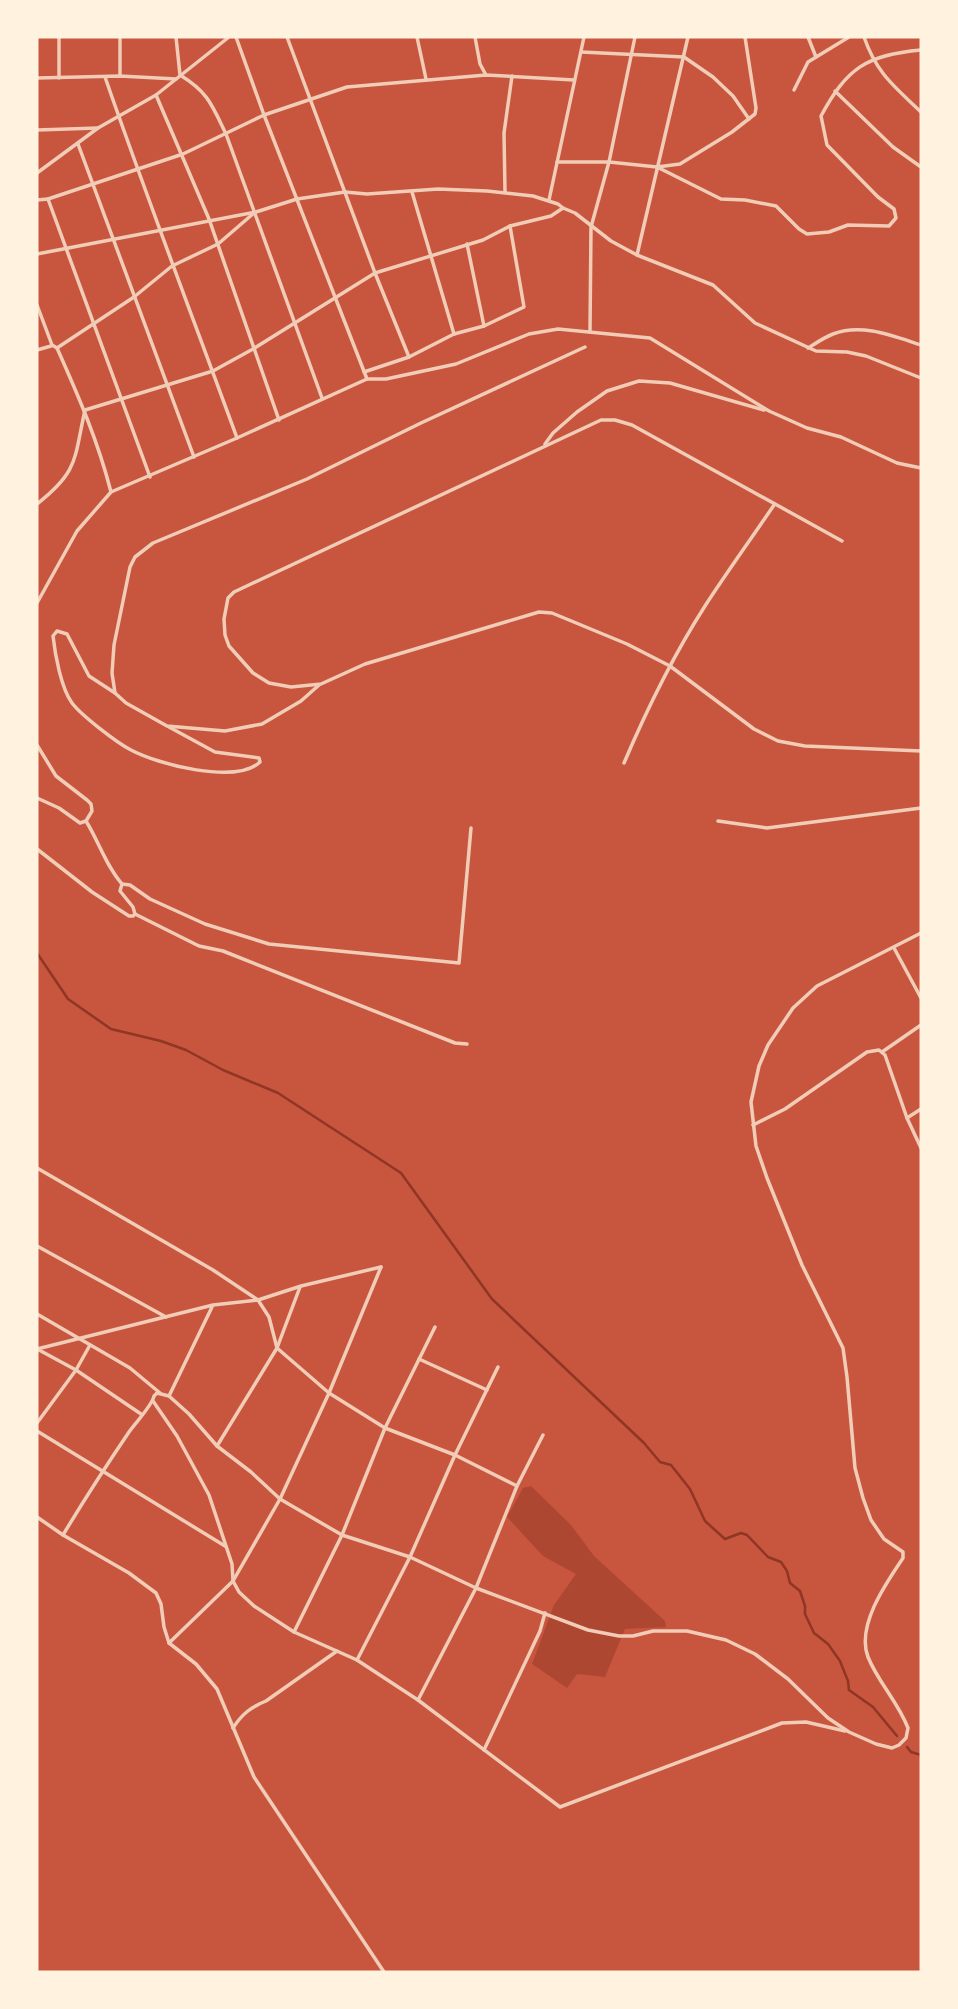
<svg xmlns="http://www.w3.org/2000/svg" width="958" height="2009" viewBox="0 0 958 2009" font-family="'Noto Sans',sans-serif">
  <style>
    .green { fill: #ae4732 }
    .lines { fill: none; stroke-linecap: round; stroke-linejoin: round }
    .stream { stroke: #8f3625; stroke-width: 2.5 }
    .minor { stroke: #f1ccb7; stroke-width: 3.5 }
  </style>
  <rect width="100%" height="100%" fill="#c8553d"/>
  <path class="green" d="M531,1486l40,39 23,31 71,65 1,6 -41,2 -20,48 -28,-3 -10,14 -35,-24 22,-59 22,-31 -33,-18 -36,-39 16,-29z"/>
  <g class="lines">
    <g class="stream">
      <path d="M37,953l31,46 43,30 50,12 25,9 37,20 55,23 123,80 91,126 152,144 16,19 11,3 19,24 15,32 20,18 16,-6 6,2 21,22 13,5 6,9 3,12 10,8 5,15v8l9,19 14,11 12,17 8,20 1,9 24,17 24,29"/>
      <path d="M907,1747l4,5 10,3"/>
    </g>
    <g class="minor">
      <path d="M176,37l4,38c28,17 32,30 46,59l96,264"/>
      <path d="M236,37l28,78 103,264"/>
      <path d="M287,37l88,236 34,84"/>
      <path d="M417,37l9,42"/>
      <path d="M475,37l5,27 6,11"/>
      <path d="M808,37l8,20"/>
      <path d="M864,37c13,37 30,49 57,75"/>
      <path d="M581,52l103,5 29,20 20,19 16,23"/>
      <path d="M120,76v-39"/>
      <path d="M105,77c42,121 88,241 132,361"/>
      <path d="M37,78l83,-2 56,3"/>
      <path d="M59,78v-41"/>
      <path d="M794,90l14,-28 41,-25"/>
      <path d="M835,91l58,56 28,20"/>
      <path d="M156,95l53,124 70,201"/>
      <path d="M37,130l61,-2"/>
      <path d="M78,144l116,313"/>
      <path d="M557,162h52l48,5 23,-3 52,-32 23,-18 1,-6 -11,-71"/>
      <path d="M657,167l64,32 24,1 31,6 23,23 8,5 22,-2 19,-7 41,1 7,-8 -2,-9 -16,-12 -51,-52 -6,-29c26,-48 45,-61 100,-66"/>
      <path d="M37,173l61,-45 58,-33 73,-58"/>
      <path d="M412,192l42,142"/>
      <path d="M505,192l-1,-59 8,-57"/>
      <path d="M48,199l102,278"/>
      <path d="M37,200l11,-1 135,-45 81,-39 83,-28 139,-12 88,5"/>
      <path d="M549,200l35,-163"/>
      <path d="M563,208l12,5 36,28 26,14 76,30 42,38 61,28 31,1 19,4 55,22"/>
      <path d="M467,244l17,82"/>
      <path d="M37,254l219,-42 41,-13 48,-7 22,2 71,-5 49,2 46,5 25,8 5,4 -12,8 -41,10 -27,14 -108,33 -122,76 -40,22 -128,39c-11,49 -6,61 -48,94"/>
      <path d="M637,255l51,-218"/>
      <path d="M37,305l15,40 5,3c21,47 41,93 54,144"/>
      <path d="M590,332l1,-105 18,-65 26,-125"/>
      <path d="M57,348l77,-51 38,-31 46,-22 36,-31"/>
      <path d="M808,348c8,-5 17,-11 25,-14 29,-11 60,2 88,11"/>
      <path d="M37,350l14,-4"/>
      <path d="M364,372l45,-15 45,-23 30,-8 40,-19 -14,-81"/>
      <path d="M545,444l8,-11 24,-21 30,-21 32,-10 31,2 94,27"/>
      <path d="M842,541l-210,-116 -17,-5h-14l-367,172 -6,6 -4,21 1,16 4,11 24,27 16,10 22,4 30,-3 44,-20 174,-52 13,1 75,31 43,22 84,63 24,12 27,5 116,5"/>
      <path d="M37,603l40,-72 34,-39 126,-54 130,-59h19l70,-15 73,-30 29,-5 92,9 119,73 38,17 34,9 56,26 24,5"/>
      <path d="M319,685l-18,16 -39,23 -37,7 -58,-5 -41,-23 -11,-10 -3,-20 2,-28 16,-78 5,-10 18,-14 154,-64 114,-56 164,-76"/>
      <path d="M115,693l-26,-17 -22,-42 -10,-3 -4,5c2,18 8,52 19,67 9,12 45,40 59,47 26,14 105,35 129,12l-1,-4 -44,-6 -46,-25"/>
      <path d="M37,745l19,31 31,24 4,4 1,7 -6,10 -6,2 -21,-15 -22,-10"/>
      <path d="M624,763c23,-54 49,-107 81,-157 22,-34 46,-67 69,-101"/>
      <path d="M86,821c13,21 20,45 36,63l8,1 20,14 55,25 64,20 190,19 12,-135"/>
      <path d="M718,821l49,7 154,-20"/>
      <path d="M37,849l55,43 37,24h4l2,-2 -2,-7 -13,-16 2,-7"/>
      <path d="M135,914l64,32 24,5 232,92 12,1"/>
      <path d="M894,948l27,50"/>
      <path d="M882,1052l39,-27"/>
      <path d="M907,1118l14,-9"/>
      <path d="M753,1125l32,-16 82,-57 12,-2 6,5 22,63 14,30"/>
      <path d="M37,1168l176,102 45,30 11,17 8,31 52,45 56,35 70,27 62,31"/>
      <path d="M37,1246l129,71"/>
      <path d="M37,1314l93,54 30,25"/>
      <path d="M37,1349l176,-44 45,-5 43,-14 80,-19"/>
      <path d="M39,1350l37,20 65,44"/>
      <path d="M419,1359l68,31"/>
      <path d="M169,1396l43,-89"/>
      <path d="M153,1401l24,35 32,59 23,69 1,17 6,11 15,14 40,26 63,28 61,40 142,107 222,-84 24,-1 39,9"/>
      <path d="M37,1423l39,-53 14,-25"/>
      <path d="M37,1431l188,115"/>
      <path d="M217,1446l60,-98 23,-61"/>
      <path d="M37,1517l26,18 66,38 27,20 5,11 3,23 5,16 27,21 21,25 37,88 130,195"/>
      <path d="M63,1535c21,-35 43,-69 66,-103 6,-9 23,-26 25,-36l3,-3 12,3 20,18 28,32 34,26 29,27 62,36 68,22 66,31 112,42 31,6h14l20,-5h34l39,9 29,14 33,25 40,39 21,14 27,12 16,4 7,-3 7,-7 2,-10c-10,-26 -30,-46 -40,-71 -12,-31 18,-74 35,-99v-6l-19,-13 -13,-19 -8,-22 -8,-30 -8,-91 -4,-29 -41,-83 -35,-87 -11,-32 -5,-44 8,-36 9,-21 25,-37 24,-22 104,-53"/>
      <path d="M294,1632l48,-97 43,-107 50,-101"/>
      <path d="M169,1643l64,-62 47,-82 49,-106 52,-126"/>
      <path d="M357,1660l53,-103 45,-102 43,-88"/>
      <path d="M418,1700l58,-112 41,-102 26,-51"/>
      <path d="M233,1728c9,-14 18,-21 33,-27l71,-50"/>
      <path d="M484,1750l56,-119 5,-18"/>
    </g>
  </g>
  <rect width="958" height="2009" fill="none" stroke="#fff3e0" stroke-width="77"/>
</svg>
